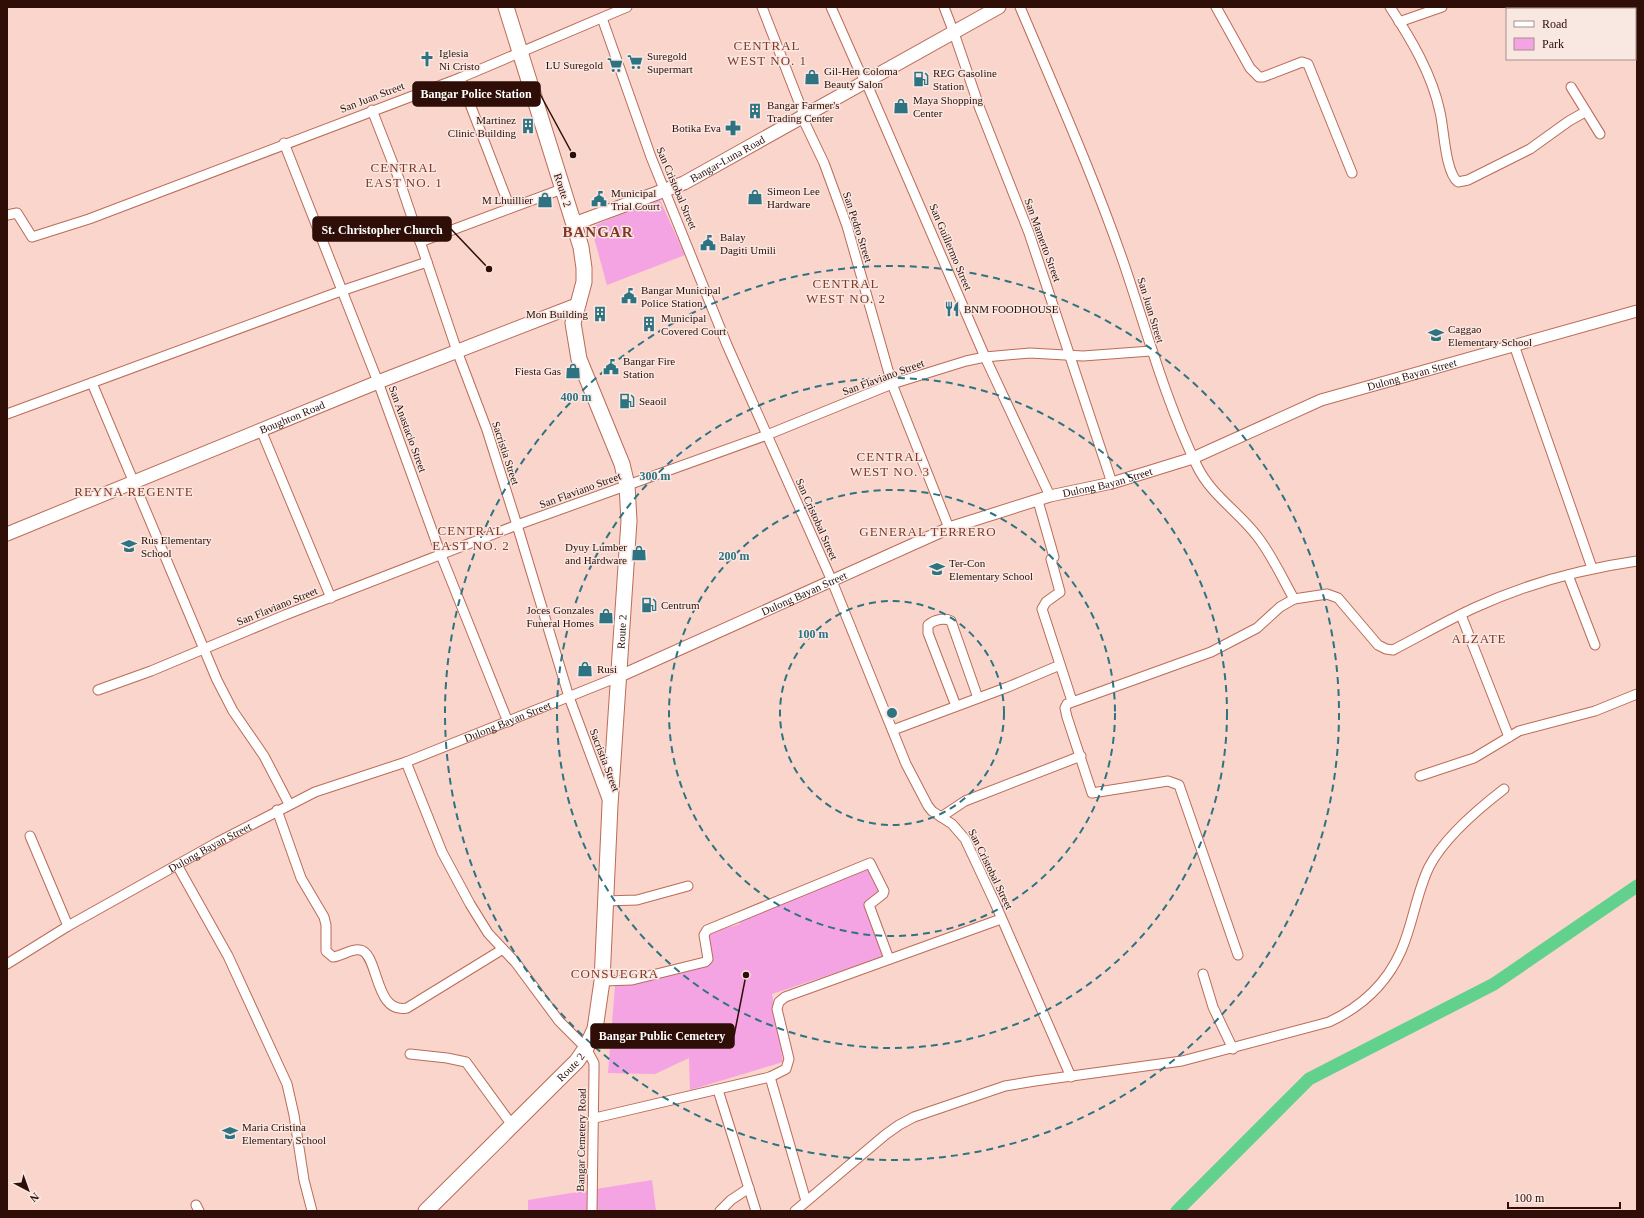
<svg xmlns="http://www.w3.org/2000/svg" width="1644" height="1218" viewBox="0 0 1644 1218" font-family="'Times New Roman',serif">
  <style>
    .green { fill: #f4a3e3 }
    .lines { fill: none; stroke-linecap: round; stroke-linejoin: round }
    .river { stroke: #62d18e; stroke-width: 13 }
    .minor-casing { stroke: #bb6b57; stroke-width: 11 }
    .tertiary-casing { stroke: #bb6b57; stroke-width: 13 }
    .secondary-casing { stroke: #bb6b57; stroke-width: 15 }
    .trunk-casing { stroke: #bb6b57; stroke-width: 17 }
    .minor { stroke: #fff; stroke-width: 9 }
    .tertiary { stroke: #fff; stroke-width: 11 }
    .secondary { stroke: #fff; stroke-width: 13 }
    .trunk { stroke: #fff; stroke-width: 15 }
    .ring { fill: none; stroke: #2e7382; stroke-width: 2; stroke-dasharray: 7 5 }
    .labels { text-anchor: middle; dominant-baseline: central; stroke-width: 3; stroke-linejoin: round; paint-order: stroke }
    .poi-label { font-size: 11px; fill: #2e0e07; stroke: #f9e7e2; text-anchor: start }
    .street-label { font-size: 11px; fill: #2e0e07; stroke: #f9e7e2 }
    .quarter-label { font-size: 13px; letter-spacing: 1px; fill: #823725; stroke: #f9e7e2 }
    .district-label { font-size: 15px; font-weight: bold; letter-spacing: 1px; fill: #823725; stroke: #f9e7e2 }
    .centre { fill: #2e7382; stroke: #f9e7e2; stroke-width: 2 }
    .ring-label { font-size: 12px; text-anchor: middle; font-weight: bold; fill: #2e7382; stroke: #f9e7e2; stroke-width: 3; stroke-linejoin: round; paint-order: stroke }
    .leader { fill: none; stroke: #2e0e07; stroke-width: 1.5 }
    .callout-dot { fill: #2e0e07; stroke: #f9e7e2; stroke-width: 1.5 }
    .callout { fill: #2e0e07; stroke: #2e0e07; stroke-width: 1.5 }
    .callout-label { font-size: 12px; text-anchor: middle; font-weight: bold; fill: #fff }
  </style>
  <rect width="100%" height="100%" fill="#f9d5cb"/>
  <g class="green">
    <path d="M659,198l26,57 -78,30 -16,-58z"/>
    <path d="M868,865l12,29 -15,11 21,51 -114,38 11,68 -93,28 -1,-32 -34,16 -47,-1 7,-87 95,-23 -4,-29 34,-10 -2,-5z"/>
    <path d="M652,1180l4,31h-128v-11z"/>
  </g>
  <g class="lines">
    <path class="river" d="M1177,1211l132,-132 185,-95 143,-98"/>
    <defs>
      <g id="minor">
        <path d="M762,7l42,108"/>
        <path d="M831,7l27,61 8,14 119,275 65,139"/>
        <path d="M944,7l10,26 26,76 49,124 83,250"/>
        <path d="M1020,7c36,85 74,170 104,257 23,68 42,138 73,202 14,29 41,45 60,70 15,19 25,42 37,63"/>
        <path d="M1216,7l34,61 9,9h4l39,-15 6,2 44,109"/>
        <path d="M1390,7c21,32 42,67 50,105 4,16 5,60 18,70l10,-2 62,-31 39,-28 16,-9"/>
        <path d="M602,18l49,139 76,188 105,236 74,183 22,42 4,5 20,13 13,15 30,64 76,174"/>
        <path d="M1399,22l43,-15"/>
        <path d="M460,78l50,130"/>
        <path d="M1571,87l29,47"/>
        <path d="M372,110l27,69 58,172 30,79 30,95 52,172 38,102"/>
        <path d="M802,117l22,46 23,63 45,158 57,144"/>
        <path d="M284,143l94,239 63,173 67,167"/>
        <path d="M7,215l10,-2 15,24 57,-18 371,-141 167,-71"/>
        <path d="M420,242l142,-53"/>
        <path d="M1514,345l78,223"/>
        <path d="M92,383l125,297 16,31 31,45 25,48"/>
        <path d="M7,414l334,-123 86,-29"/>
        <path d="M261,430l70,168"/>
        <path d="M1038,501l16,56 -3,2 9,33 -14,10 -4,7 30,92"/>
        <path d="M1568,575l27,70"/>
        <path d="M1461,615l48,122"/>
        <path d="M98,690l53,-19 134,-56 232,-90 250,-90 125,-51 74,-23 19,-4 45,-4 53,3 68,-5"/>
        <path d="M956,706l-28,-73v-8c6,-5 16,-8 23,-4l27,77"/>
        <path d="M893,730l115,-43 52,-22"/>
        <path d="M406,762l36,90 28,52 18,29 28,30 43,58 27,27 8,15v8l-2,140"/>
        <path d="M1420,776l54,-18 45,-27 76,-20 42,-17"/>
        <path d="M277,810l24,68 23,39 2,8v26l7,6c9,-1 19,-9 27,-7 19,3 14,65 47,58l96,-59"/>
        <path d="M941,817l24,-16 116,-45"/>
        <path d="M30,836l38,90"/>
        <path d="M177,865l51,91 59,128 7,31 10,65 8,31"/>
        <path d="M605,901l32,-1 51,-14"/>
        <path d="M1238,955l-59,-170 -11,-4 -76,12 -25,-76 -2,-9 2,-4 144,-52 46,-24 23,-21 14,-8 33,-5 11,4 40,47 8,4 7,1c27,-14 53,-29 81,-42 52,-24 107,-39 163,-47"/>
        <path id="s1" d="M7,964l61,-38 150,-84 97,-50 91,-30 212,-85"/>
        <path d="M1203,974l10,33 20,42"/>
        <path d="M602,981l30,-1 73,-18 3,-3 -4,-24 3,-5 163,-67 14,28 -1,3 -14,11 20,54"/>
        <path d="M410,1054l37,4 19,4 46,63"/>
        <path d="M770,1077l36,124"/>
        <path d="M718,1090l38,121"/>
        <path d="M595,1118l175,-41 16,-8 3,-10 -12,-50 2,-7 6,-5 216,-78"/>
        <path d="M196,1205l3,6"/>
        <path d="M720,1211l11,-11 18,-12"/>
        <path d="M795,1211l90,-76 14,-10 15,-8 91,-31 30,-5 147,-20 147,-39c32,-15 58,-39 72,-71 12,-27 15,-57 28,-84 15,-29 49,-58 75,-78"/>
      </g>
      <g id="tertiary">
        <path id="s2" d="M618,677l331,-149 101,-32 62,-13 81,-25 128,-58 316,-89"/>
      </g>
      <g id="secondary">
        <path id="s3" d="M574,224l110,-41 315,-176"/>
        <path id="s4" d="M7,534l371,-152 201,-78"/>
      </g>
      <g id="trunk">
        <path id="s5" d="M426,1211l151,-150 9,-13 9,-19 7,-48 8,-176 19,-284 -2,-36 -5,-21 -43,-105 -6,-36 11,-41v-14l-3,-21 -75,-240"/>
      </g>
    </defs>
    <use href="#minor" class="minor-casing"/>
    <use href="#tertiary" class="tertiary-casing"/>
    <use href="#secondary" class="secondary-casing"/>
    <use href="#trunk" class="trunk-casing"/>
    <use href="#minor" class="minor"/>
    <use href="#tertiary" class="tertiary"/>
    <use href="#secondary" class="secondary"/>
    <use href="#trunk" class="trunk"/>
  </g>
  <g class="ring">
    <circle cx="892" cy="713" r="112"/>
    <circle cx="892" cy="713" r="223"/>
    <circle cx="892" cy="713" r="335"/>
    <circle cx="892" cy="713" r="447"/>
  </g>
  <defs>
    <symbol id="church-bare" viewBox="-9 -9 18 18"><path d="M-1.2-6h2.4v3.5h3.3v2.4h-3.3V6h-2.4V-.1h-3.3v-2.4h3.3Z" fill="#2e7382" stroke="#f9e7e2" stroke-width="2.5" paint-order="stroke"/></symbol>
    <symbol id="supermarket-bare" viewBox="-9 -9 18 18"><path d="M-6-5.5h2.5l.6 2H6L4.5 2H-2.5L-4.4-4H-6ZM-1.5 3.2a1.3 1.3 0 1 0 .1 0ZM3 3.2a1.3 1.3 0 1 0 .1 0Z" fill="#2e7382" stroke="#f9e7e2" stroke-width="2.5" paint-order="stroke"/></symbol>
    <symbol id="shop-bare" viewBox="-9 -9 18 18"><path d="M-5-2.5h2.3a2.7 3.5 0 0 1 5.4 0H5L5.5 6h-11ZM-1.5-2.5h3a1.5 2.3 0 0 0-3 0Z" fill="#2e7382" stroke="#f9e7e2" stroke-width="2.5" paint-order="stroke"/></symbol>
    <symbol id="fuel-bare" viewBox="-9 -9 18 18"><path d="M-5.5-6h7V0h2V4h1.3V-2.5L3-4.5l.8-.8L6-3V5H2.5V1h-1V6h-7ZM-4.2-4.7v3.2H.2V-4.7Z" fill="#2e7382" stroke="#f9e7e2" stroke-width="2.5" paint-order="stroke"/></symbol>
    <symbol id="building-bare" viewBox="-9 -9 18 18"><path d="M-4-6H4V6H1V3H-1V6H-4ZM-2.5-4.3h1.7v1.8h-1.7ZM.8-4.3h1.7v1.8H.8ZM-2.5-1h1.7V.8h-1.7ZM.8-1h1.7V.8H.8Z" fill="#2e7382" stroke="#f9e7e2" stroke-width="2.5" paint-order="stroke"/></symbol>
    <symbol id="pharmacy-bare" viewBox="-9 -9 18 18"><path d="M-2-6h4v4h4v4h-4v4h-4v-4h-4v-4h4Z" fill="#2e7382" stroke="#f9e7e2" stroke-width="2.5" paint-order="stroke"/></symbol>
    <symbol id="civic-bare" viewBox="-9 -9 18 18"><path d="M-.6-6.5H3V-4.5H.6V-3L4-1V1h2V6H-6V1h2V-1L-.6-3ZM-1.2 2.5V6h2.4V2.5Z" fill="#2e7382" stroke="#f9e7e2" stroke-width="2.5" paint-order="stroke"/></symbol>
    <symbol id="restaurant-bare" viewBox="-9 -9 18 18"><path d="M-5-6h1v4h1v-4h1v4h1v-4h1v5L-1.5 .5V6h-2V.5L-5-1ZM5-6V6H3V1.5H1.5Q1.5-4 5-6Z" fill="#2e7382" stroke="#f9e7e2" stroke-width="2.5" paint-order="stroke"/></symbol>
    <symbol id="school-bare" viewBox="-9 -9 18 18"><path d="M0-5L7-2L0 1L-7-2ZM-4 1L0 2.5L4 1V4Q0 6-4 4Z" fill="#2e7382" stroke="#f9e7e2" stroke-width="2.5" paint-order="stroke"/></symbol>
  </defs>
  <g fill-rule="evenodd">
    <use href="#church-bare" x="416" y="48" width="22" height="22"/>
    <use href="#supermarket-bare" x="624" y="51" width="22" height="22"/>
    <use href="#supermarket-bare" x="604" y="54" width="22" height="22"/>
    <use href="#shop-bare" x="801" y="66" width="22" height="22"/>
    <use href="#fuel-bare" x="910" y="68" width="22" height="22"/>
    <use href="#shop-bare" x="890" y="95" width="22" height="22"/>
    <use href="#building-bare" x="744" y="100" width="22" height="22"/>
    <use href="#building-bare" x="517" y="115" width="22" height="22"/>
    <use href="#pharmacy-bare" x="722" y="117" width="22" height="22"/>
    <use href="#shop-bare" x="744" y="186" width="22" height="22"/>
    <use href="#civic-bare" x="588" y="188" width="22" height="22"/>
    <use href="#shop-bare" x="534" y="189" width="22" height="22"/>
    <use href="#civic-bare" x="697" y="232" width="22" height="22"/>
    <use href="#civic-bare" x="618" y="285" width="22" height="22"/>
    <use href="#restaurant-bare" x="941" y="298" width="22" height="22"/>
    <use href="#building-bare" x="589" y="303" width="22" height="22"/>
    <use href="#building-bare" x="638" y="313" width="22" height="22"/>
    <use href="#school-bare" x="1425" y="324" width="22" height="22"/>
    <use href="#civic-bare" x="600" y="356" width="22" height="22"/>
    <use href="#shop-bare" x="562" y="360" width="22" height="22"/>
    <use href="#fuel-bare" x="616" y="390" width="22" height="22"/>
    <use href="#school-bare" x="118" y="535" width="22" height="22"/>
    <use href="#shop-bare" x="628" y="542" width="22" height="22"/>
    <use href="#school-bare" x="926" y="558" width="22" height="22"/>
    <use href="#fuel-bare" x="638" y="594" width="22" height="22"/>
    <use href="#shop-bare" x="595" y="605" width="22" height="22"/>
    <use href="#shop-bare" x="574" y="658" width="22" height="22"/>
    <use href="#school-bare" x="219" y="1122" width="22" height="22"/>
  </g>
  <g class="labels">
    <g class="poi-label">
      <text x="439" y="53">Iglesia<tspan x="439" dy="13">Ni Cristo</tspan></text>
      <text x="647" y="56">Suregold<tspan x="647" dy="13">Supermart</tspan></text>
      <text x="603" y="65" text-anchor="end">LU Suregold</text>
      <text x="824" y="71">Gil-Hen Coloma<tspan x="824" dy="13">Beauty Salon</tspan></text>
      <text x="933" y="73">REG Gasoline<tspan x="933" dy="13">Station</tspan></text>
      <text x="913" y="100">Maya Shopping<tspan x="913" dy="13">Center</tspan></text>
      <text x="767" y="105">Bangar Farmer's<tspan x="767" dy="13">Trading Center</tspan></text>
      <text x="516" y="120" text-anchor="end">Martinez<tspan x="516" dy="13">Clinic Building</tspan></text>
      <text x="721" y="128" text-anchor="end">Botika Eva</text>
      <text x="767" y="191">Simeon Lee<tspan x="767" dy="13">Hardware</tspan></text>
      <text x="611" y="193">Municipal<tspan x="611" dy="13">Trial Court</tspan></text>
      <text x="533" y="200" text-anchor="end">M Lhuillier</text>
      <text x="720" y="237">Balay<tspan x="720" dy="13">Dagiti Umili</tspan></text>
      <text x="641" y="290">Bangar Municipal<tspan x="641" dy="13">Police Station</tspan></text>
      <text x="964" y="309">BNM FOODHOUSE</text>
      <text x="588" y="314" text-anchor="end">Mon Building</text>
      <text x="661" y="318">Municipal<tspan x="661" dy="13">Covered Court</tspan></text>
      <text x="1448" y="329">Caggao<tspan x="1448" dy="13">Elementary School</tspan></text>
      <text x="623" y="361">Bangar Fire<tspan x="623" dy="13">Station</tspan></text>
      <text x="561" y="371" text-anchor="end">Fiesta Gas</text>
      <text x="639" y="401">Seaoil</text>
      <text x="141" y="540">Rus Elementary<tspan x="141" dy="13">School</tspan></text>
      <text x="627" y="547" text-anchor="end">Dyuy Lumber<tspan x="627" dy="13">and Hardware</tspan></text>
      <text x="949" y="563">Ter-Con<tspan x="949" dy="13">Elementary School</tspan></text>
      <text x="661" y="605">Centrum</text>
      <text x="594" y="610" text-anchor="end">Joces Gonzales<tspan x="594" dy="13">Funeral Homes</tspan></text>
      <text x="597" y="669">Rusi</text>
      <text x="242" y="1127">Maria Cristina<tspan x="242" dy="13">Elementary School</tspan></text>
    </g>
    <g class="street-label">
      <text transform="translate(372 97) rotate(-21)">San Juan Street</text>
      <text stroke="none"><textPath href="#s3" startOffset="167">Bangar-Luna Road</textPath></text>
      <text transform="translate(677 188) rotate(67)">San Cristobal Street</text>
      <text transform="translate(563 190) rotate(72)">Route 2</text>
      <text transform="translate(858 227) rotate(72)">San Pedro Street</text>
      <text transform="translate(1043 240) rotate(70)">San Mamerto Street</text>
      <text transform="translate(951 247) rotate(67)">San Guillermo Street</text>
      <text transform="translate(1151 310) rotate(73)">San Juan Street</text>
      <text stroke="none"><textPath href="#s2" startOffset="852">Dulong Bayan Street</textPath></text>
      <text transform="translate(883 377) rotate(-20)">San Flaviano Street</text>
      <text stroke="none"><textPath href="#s4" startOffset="308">Boughton Road</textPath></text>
      <text transform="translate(408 429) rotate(70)">San Anastacio Street</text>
      <text transform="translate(506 453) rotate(72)">Sacristia Street</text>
      <text stroke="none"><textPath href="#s2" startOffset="528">Dulong Bayan Street</textPath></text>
      <text transform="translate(580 490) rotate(-20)">San Flaviano Street</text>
      <text transform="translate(817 519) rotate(66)">San Cristobal Street</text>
      <text stroke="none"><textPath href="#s2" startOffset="204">Dulong Bayan Street</textPath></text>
      <text transform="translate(277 606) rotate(-22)">San Flaviano Street</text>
      <text stroke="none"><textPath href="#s5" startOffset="648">Route 2</textPath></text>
      <text stroke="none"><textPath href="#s1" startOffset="558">Dulong Bayan Street</textPath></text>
      <text transform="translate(605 760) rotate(69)">Sacristia Street</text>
      <text stroke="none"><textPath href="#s1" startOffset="234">Dulong Bayan Street</textPath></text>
      <text transform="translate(991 869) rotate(64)">San Cristobal Street</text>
      <text stroke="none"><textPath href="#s5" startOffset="204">Route 2</textPath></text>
      <text transform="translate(581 1140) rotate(-89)">Bangar Cemetery Road</text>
    </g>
    <g class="quarter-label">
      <text x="767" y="45">CENTRAL<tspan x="767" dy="15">WEST NO. 1</tspan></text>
      <text x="404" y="167">CENTRAL<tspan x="404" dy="15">EAST NO. 1</tspan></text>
      <text x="846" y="283">CENTRAL<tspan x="846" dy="15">WEST NO. 2</tspan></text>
      <text x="890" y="456">CENTRAL<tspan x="890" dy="15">WEST NO. 3</tspan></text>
      <text x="134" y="491">REYNA REGENTE</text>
      <text x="471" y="530">CENTRAL<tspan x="471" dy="15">EAST NO. 2</tspan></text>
      <text x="928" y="531">GENERAL TERRERO</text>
      <text x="1479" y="638">ALZATE</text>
      <text x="615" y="973">CONSUEGRA</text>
    </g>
    <g class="district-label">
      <text x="598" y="232">BANGAR</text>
    </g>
  </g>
  <circle cx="892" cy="713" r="6" class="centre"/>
  <g class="ring-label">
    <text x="576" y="401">400 m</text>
    <text x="655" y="480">300 m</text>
    <text x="734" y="560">200 m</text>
    <text x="813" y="638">100 m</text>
  </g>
  <path class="leader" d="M573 155L540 94M489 269L451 229M746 975L734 1036"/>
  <g class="callout-dot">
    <circle cx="573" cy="155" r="4"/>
    <circle cx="489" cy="269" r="4"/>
    <circle cx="746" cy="975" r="4"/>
  </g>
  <g class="callout">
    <rect x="413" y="82" width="127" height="24" rx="4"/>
    <rect x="313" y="217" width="138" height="24" rx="4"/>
    <rect x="591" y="1024" width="143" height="24" rx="4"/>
  </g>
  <g class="callout-label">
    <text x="476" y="98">Bangar Police Station</text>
    <text x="382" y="234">St. Christopher Church</text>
    <text x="662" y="1040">Bangar Public Cemetery</text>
  </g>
  <rect width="1644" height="1218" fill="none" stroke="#2e0e07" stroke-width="16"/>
  <rect x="1506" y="8" width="130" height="52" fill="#f9e7e2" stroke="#a8908a"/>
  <rect x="1514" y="21" width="20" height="6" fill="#ffffff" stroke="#a8908a"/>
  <text x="1542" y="28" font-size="12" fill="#2e0e07">Road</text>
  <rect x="1514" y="38" width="20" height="12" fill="#f4a3e3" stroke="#a8908a"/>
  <text x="1542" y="48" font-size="12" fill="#2e0e07">Park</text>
  <g transform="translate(28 1190) rotate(139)" stroke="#f9e7e2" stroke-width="3" paint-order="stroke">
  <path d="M0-3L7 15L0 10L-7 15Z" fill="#2e0e07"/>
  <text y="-6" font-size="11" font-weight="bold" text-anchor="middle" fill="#2e0e07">N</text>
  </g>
  <path d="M1508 1202v6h112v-6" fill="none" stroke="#2e0e07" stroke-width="2"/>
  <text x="1514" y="1202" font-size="12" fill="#2e0e07" stroke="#f9e7e2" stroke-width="3" paint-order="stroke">100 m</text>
</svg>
